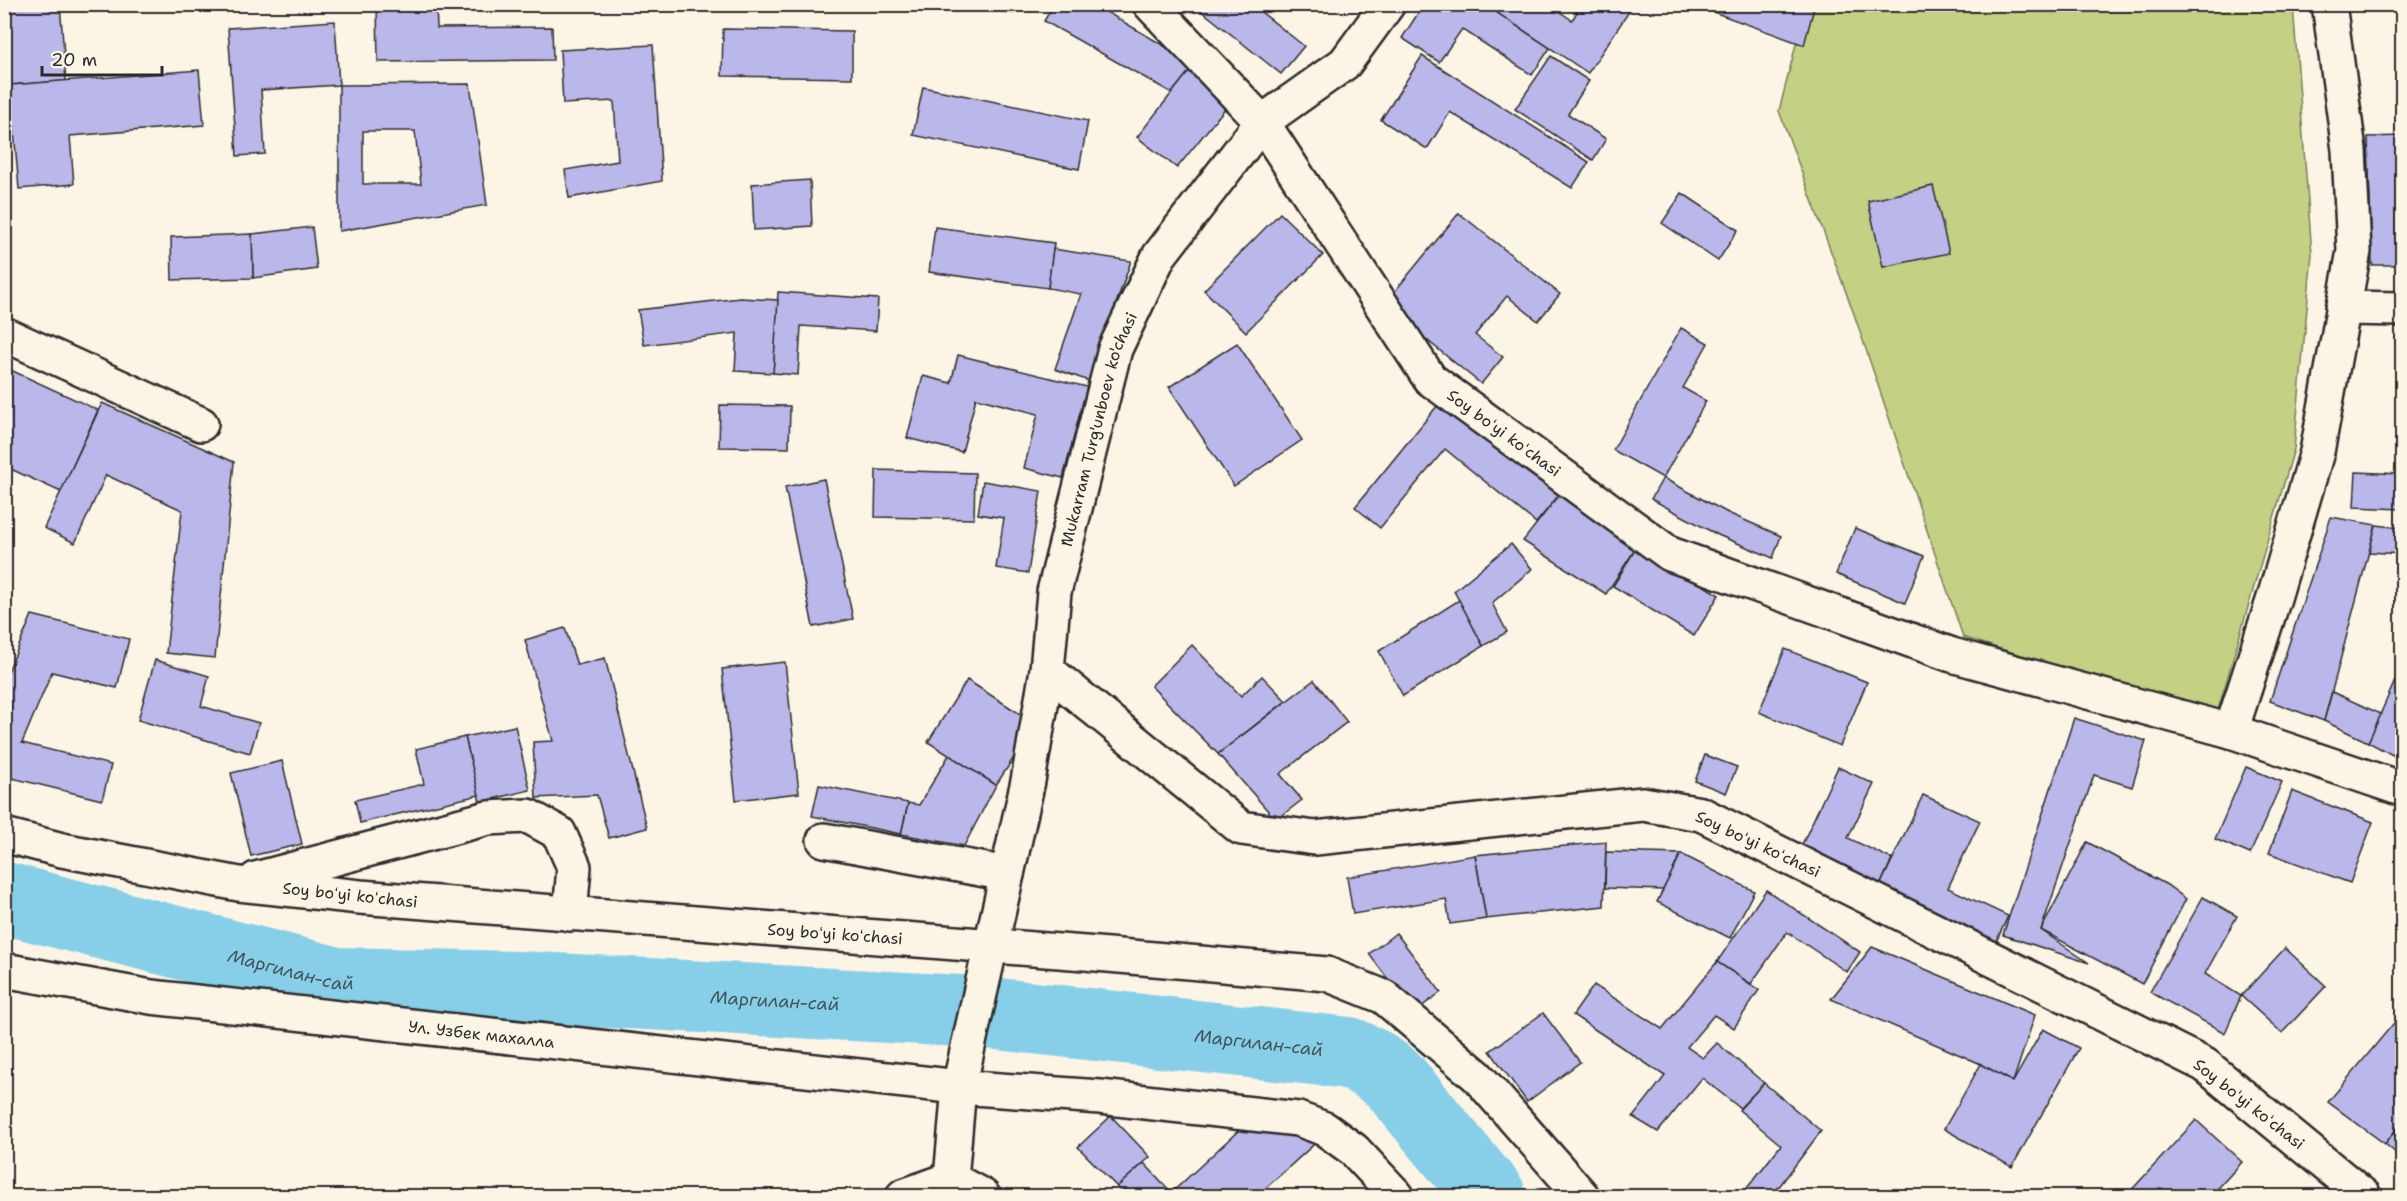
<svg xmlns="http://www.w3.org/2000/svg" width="2407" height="1201" viewBox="0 0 2407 1201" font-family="'Shantell Sans',sans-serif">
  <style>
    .green { fill: #c4d084; stroke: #787e58; stroke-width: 1.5 }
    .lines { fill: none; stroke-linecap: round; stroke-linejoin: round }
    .river { stroke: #87cfe9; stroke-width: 72 }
    .building { fill: #bab8ea; stroke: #2b2b2b; stroke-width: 1.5; fill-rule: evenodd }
    .minor-casing { stroke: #2b2b2b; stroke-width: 38 }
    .minor { stroke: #fcf5e5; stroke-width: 33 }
    .labels { text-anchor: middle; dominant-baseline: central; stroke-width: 5; stroke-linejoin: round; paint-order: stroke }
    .street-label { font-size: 16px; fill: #2b2b2b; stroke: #fcf5e5 }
    .water-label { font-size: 18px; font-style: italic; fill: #42545a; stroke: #fcf5e5 }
  </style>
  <rect width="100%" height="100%" fill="#fcf5e5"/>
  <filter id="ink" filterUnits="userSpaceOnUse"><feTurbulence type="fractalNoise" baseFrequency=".0167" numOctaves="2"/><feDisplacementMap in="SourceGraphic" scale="12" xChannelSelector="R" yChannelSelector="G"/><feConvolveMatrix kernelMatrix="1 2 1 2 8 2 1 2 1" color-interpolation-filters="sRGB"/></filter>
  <g filter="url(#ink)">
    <path class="green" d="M1806,5h487l19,249 -18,195 -78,268 -253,-80 -109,-323 -75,-203z"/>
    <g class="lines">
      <path class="river" id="s1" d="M4,898l332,85 183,4 461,25 369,41 23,11 21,15 97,117"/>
    </g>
    <g class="building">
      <path d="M4,4h56l6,77 -56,4z"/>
      <path d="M377,4h59l1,24 115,-1 1,33 -175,2z"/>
      <path d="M942,4h72l-1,9z"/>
      <path d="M1054,4h39l102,60 -23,29 -128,-72z"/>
      <path d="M1193,4h58l53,42 -23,28z"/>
      <path d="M1424,4h60l66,44 -18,27 -70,-46 -23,33 -37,-24z"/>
      <path d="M1484,4h64l24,16 10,-16h52l-46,69z"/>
      <path d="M1706,4h109l-11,41 -99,-36z"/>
      <path d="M2351,4h51v7l-51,-1z"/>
      <path d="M335,21l4,64 -78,5 4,64 -28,2 -9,-128z"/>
      <path d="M723,29l129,2v47l-130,-2z"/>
      <path d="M653,45l9,136 -93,17 -4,-28 53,-9 -4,-60 -51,3 -3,-54z"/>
      <path d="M1422,56l167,106 -17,26 -122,-76 -23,37 -46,-29z"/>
      <path d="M1551,56l38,25 -21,33 38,25 -13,21 -78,-51z"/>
      <path d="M1195,64l36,37 -54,67 -40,-31z"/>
      <path d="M199,70l5,55 -134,11 4,48 -55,5 -9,-104z"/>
      <path d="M470,84l17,121 -148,26v-146zM363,131h52l6,53h-58z"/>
      <path d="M923,87l165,34 -9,48 -166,-34z"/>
      <path d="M2402,136v129h-30l-4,-128z"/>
      <path d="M810,180l2,46 -58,4 -2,-46z"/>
      <path d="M1933,186l16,67 -66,14 -15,-66z"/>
      <path d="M1682,193l56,37 -20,31 -56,-38z"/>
      <path d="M1280,213l43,42 -77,77 -42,-42z"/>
      <path d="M1459,213l101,81 -22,27 -31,-25 -32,39 28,22 -22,27 -69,-56 -22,-31z"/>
      <path d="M312,227l5,42 -64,9 -1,-44z"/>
      <path d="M935,227l119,16 -6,45 -119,-16z"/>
      <path d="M252,234l1,44 -81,2 -1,-43z"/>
      <path d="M1053,249l78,12 -42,120 -34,-12 26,-75 -33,-6z"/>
      <path d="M778,292l100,7 -2,32 -75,-5 -3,49 -25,-2z"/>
      <path d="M740,298l38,2 -5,73 -38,-2 2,-38 -93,12 -6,-35z"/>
      <path d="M1681,328l27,15 -25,45 23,13 -43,77 -50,-28z"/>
      <path d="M1237,343l65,97 -68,46 -65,-99z"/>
      <path d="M958,355l129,32 -24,91 -39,-10 14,-54 -62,-16 -14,54 -55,-14 16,-62 28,7z"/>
      <path d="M4,367l94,43 -37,82 -57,-26z"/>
      <path d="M1442,400l117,95 -23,28 -91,-74 -65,79 -25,-21z"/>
      <path d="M102,403l132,59 -19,196 -49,-5 16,-143 -76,-35 -31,68 -31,-15z"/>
      <path d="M720,405l70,1 -1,42 -70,-1z"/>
      <path d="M876,470l99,3 -1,46 -99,-2z"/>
      <path d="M2356,472l46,2v35l-48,-2z"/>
      <path d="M1663,478l65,35 53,23 -8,22 -55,-23 -67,-36z"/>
      <path d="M824,479l29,140 -40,8 -28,-140z"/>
      <path d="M983,481l58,10 -13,82 -32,-5 8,-50 -26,-4z"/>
      <path d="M1559,495l79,50 -32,49 -83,-53z"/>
      <path d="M2331,517l45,8 -52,196 -54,-20z"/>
      <path d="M2376,525l26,3v26l-33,-2z"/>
      <path d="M1855,528l69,28 -19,47 -69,-29z"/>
      <path d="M1511,544l21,25 -40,34 15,29 -24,14 -29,-55z"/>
      <path d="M1638,545l81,50 -25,41 -81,-50z"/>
      <path d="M1459,600l24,46 -80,50 -24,-45z"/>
      <path d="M32,615l97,24 -12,49 -65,-16 -30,71 89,22 -9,35 -98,-24v-95z"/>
      <path d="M565,628l12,37 28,-7 42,170 -38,10 -12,-43 -61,3 -3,-56 20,-1 -28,-101z"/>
      <path d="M1192,645l49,51 21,-20 24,25 -68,53 -67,-68z"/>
      <path d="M1785,649l82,33 -27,64 -81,-34z"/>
      <path d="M155,660l54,16 -8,30 58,17 -9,30 -112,-33z"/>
      <path d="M785,662l14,131 -63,7 -14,-131z"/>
      <path d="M2402,665v95l-34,-18z"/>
      <path d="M967,680l69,44 -40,61 -68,-43z"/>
      <path d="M1314,680l33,42 -67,52 22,26 -26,20 -58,-66z"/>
      <path d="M2332,692l49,22 -13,28 -44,-21z"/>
      <path d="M2074,718l72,23 -14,46 -38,-12 -53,155 48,33 -86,-28z"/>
      <path d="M515,726l15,64 -50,12 -15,-65z"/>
      <path d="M465,737l14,58 -119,28 -5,-23 69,-16 -8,-35z"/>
      <path d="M949,755l47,30 -32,61 -63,-12 7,-31 11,2z"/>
      <path d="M1705,755l32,12 -11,26 -31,-12z"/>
      <path d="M282,761l20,83 -51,12 -20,-83z"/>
      <path d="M1838,767l36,17 -26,54 44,21 -13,29 -80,-37z"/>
      <path d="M2246,767l36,15 -32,72 -35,-15z"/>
      <path d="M819,785l89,18 -7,31 -89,-18z"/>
      <path d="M2292,791l81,31 -23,61 -81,-30z"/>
      <path d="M1923,795l57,26 -32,67 60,28 -12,26 -117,-54z"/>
      <path d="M1606,842l-2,64 -118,13 -11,-64z"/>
      <path d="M2087,842l80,43 19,14 -44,85 -101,-54z"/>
      <path d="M1606,852l75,2 -18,36 -58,-2z"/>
      <path d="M1681,854l73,37 -24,47 -73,-36z"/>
      <path d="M1475,855l11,64 -36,5 -4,-25 -93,15 -6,-37z"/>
      <path d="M1766,890l94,62 -13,20 -60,-40 -36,52 -34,-22z"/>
      <path d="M2203,897l34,19 -32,58 36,22 -16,37 -75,-41z"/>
      <path d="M1396,933l45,59 -28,21 -44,-59z"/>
      <path d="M1872,947l163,68 -22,67 -32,-18 -150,-65z"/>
      <path d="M2285,948l41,38 -44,47 -41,-37z"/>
      <path d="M1717,962l42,28 -25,38 -20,-13 -27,32 16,11 14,-15 47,40 -24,25 -38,-30 -44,54 -25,-15 32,-41 -92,-61 21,-30 68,44z"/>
      <path d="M1543,1013l37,49 -53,40 -37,-51z"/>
      <path d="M2398,1018l4,4v100l-17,22 -57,-42z"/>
      <path d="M2043,1029l36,19 -67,119 -68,-38 37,-65 32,18z"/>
      <path d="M1764,1083l57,48 -49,65h-23l-5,-4 37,-47 -42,-35z"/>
      <path d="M1111,1116l39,41 -33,30 -39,-40z"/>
      <path d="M1252,1118l70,19 -65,59h-89z"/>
      <path d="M2196,1120l46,42 -31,34h-85z"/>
      <path d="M2401,1123l1,1v34l-17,-14z"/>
      <path d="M1144,1163l28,30 -4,3h-43l-8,-9z"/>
    </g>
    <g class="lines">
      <defs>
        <g id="minor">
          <path d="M1150,4l112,118 168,257 240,175 282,101 279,76 171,58"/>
          <path d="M2343,308l59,1"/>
          <path d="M4,334l197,90"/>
          <path d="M1047,670l194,158 74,10 328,-34 58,10 504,251 159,131"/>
          <path d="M2231,731l43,-133 43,-146 37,-201 -5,-101 -20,-146"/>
          <path d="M4,835l58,15 177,34 121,13 725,56 242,21 57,23 93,79 105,120"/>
          <path d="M824,840l183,34"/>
          <path d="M256,879l232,-61 40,-2 31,17 15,34 -4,47"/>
          <path id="s2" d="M4,970l147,27 808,90 141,10 198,22 27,10 29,21 43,46"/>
          <path d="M903,1196l48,-17"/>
          <path id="s3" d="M983,1196l-32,-17 8,-92 69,-306 19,-111 7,-78 61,-243 44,-93 103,-134 83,-59 43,-59"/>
        </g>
      </defs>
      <use href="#minor" class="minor-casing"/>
      <use href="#minor" class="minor"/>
    </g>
  </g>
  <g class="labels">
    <g class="street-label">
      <text stroke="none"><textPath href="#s3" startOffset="802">Mukarram Turg'unboev ko'chasi</textPath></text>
      <text transform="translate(1504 433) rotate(36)">Soy boʻyi koʻchasi</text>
      <text transform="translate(1758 844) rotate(25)">Soy boʻyi koʻchasi</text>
      <text transform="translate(350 895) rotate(6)">Soy boʻyi koʻchasi</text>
      <text transform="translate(835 934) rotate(4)">Soy boʻyi koʻchasi</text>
      <text stroke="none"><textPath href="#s2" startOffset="482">Ул. Узбек махалла</textPath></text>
      <text transform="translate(2249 1104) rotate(38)">Soy boʻyi koʻchasi</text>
    </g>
    <g class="water-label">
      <text stroke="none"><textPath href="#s1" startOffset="296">Маргилан-сай</textPath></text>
      <text stroke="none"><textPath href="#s1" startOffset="782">Маргилан-сай</textPath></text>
      <text stroke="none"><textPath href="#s1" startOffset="1268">Маргилан-сай</textPath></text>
    </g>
  </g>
  <rect width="2407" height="1201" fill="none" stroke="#fcf5e5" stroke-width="24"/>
  <rect x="12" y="12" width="2383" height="1177" fill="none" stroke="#2b2b2b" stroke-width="2" filter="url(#ink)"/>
  <path d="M42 66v9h120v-9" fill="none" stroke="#2b2b2b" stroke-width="3"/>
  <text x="51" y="66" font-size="18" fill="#2b2b2b" stroke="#fcf5e5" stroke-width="4.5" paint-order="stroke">20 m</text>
</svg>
